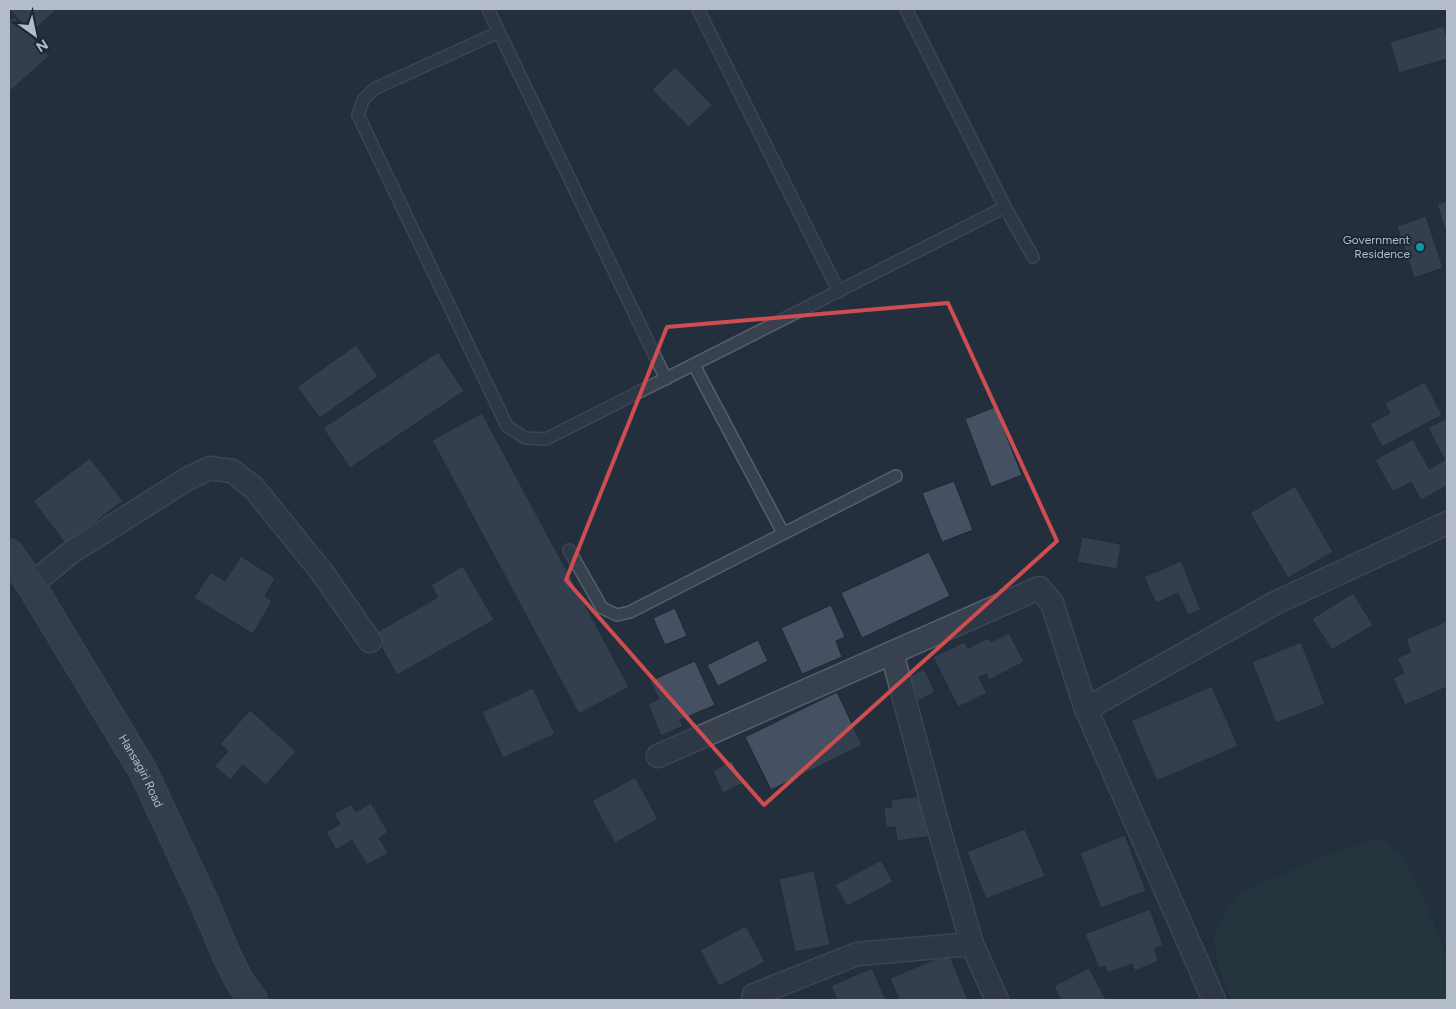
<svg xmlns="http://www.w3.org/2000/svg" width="1456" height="1009" viewBox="0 0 1456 1009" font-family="Figtree,sans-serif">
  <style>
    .green { fill: #263c3f }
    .building { fill: #455162; stroke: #1f2835 }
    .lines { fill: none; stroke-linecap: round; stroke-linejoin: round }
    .lane-casing { stroke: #565f6c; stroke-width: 14 }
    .street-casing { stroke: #565f6c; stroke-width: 25 }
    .secondary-casing { stroke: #565f6c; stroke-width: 30 }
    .lane { stroke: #38414e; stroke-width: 11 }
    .street { stroke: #38414e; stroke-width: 22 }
    .secondary { stroke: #465061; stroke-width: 28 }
    .marked { fill: none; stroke: #ce4d50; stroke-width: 4; stroke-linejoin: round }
    .culture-dot { fill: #0f9aa8; stroke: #1d2633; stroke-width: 2 }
    .labels { text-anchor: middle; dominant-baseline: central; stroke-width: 4; stroke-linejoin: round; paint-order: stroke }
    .poi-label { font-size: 12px; fill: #b4bcc9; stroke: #1d2633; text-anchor: end }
    .street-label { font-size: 12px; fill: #b4bcc9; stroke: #1d2633 }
  </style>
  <rect width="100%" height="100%" fill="#242f3e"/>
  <path class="green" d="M1379,838l20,13 24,45 24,63v41h-216l-14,-40 -3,-27 23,-38 80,-36z"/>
  <g class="building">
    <path d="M9,9h48l-26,24z"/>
    <path d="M14,17l35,39 -40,36v-71z"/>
    <path d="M1444,26l3,14v19l-48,14 -9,-31z"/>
    <path d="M675,67l37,38 -23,22 -37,-37z"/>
    <path d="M1447,201v34l-10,-31z"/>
    <path d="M1426,216l17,52 -29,10 -17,-52z"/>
    <path d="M356,345l22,31 -58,42 -23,-31z"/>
    <path d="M438,352l26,39 -114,77 -27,-40z"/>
    <path d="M1425,382l17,33 -60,32 -12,-23 20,-11 -5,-10z"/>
    <path d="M995,407l27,68 -31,12 -26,-68z"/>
    <path d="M482,413l147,274 -50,27 -147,-274z"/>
    <path d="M1447,418v68l-26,14 -10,-18 -18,10 -18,-32 38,-21 16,30 16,-9 -17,-32z"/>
    <path d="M90,458l33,43 -57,43 -33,-43z"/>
    <path d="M954,481l19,49 -31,12 -20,-49z"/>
    <path d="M1295,486l38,66 -45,26 -38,-65z"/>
    <path d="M1082,537l39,7 -4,25 -40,-7z"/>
    <path d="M929,552l21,44 -88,42 -21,-45z"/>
    <path d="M241,556l34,22 -10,18 7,5 -19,33 -59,-36 17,-26 14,9z"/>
    <path d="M1181,561l20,49 -13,5 -10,-22 -22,10 -12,-26z"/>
    <path d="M463,566l31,54 -97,55 -23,-41 64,-37 -7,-12z"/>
    <path d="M1353,593l20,32 -41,25 -20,-31z"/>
    <path d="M831,605l14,32 -9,4 6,16 -40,17 -21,-46z"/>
    <path d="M675,608l12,28 -22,9 -12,-27z"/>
    <path d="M1447,621v66l-42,18 -12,-27 11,-5 -7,-15 14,-6 -5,-13z"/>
    <path d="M1009,633l15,29 -35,18 -3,-6 -7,3 8,16 -29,14 -25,-50 31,-15 4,6 20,-10 3,4z"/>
    <path d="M758,640l10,21 -50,25 -11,-21z"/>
    <path d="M1301,642l24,62 -49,19 -24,-61z"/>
    <path d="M695,661l20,44 -35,15 3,6 -22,10 -13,-32 11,-5 -9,-18z"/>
    <path d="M924,669l11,23 -17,9 -12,-23z"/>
    <path d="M1212,686l26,60 -81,35 -26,-60z"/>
    <path d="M533,688l22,46 -52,24 -21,-46z"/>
    <path d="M837,692l25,53 -91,45 -26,-53z"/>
    <path d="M250,710l46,41 -30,34 -23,-20 -13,15 -15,-14 13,-15 -8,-7z"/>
    <path d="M732,761l11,22 -20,10 -10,-22z"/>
    <path d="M635,777l23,42 -43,24 -23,-42z"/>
    <path d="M927,795l5,41 -35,5 -2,-14 -9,1 -2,-20 8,-1 -1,-7z"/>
    <path d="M371,803l17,29 -9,6 9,15 -21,12 -15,-25 -16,10 -10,-18 14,-8 -6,-10 17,-10 5,8z"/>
    <path d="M1025,829l20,47 -59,23 -19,-47z"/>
    <path d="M1125,835l21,56 -45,17 -21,-55z"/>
    <path d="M881,860l12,22 -46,24 -12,-21z"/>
    <path d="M814,871l16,74 -35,7 -16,-73z"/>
    <path d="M1150,909l13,36 -9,4 5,12 -24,10 -3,-7 -24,9 -3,-7 -6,2 -14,-34z"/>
    <path d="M746,926l19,36 -46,24 -19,-36z"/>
    <path d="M949,954l19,46h-69l-9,-22z"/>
    <path d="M872,968l14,32h-49l-6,-14z"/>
    <path d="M1089,968l17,32h-45l-7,-14z"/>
  </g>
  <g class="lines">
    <defs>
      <g id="lane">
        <path d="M488,9l178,370"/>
        <path d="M698,9l141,283"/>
        <path d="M906,9l99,198 28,50"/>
        <path d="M499,32l-125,57 -11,11 -5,15 149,311 18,12 21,1 459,-232"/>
        <path d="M694,365l89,168"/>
        <path d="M569,550l33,58 15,7 13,-3 266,-136"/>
      </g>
      <g id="street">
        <path d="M31,585l39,-32 117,-74 23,-11 22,3 22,17 67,83 49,70"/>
        <path d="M892,653l43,162 37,129"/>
        <path d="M1086,709l191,-107 170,-79"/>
        <path d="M658,756l381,-168 13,15 34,106 128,291"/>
        <path d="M753,1000l1,-5 103,-41 115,-10 25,56"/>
      </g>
      <g id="secondary">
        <path id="s1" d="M9,553l22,32 112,186 62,133 21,50 14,28 13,18"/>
      </g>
    </defs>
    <use href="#lane" class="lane-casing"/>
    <use href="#street" class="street-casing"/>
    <use href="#secondary" class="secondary-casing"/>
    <use href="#lane" class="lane"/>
    <use href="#street" class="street"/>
    <use href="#secondary" class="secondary"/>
  </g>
  <path d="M0 0H1456V1009H0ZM948,303l109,238 -293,264 -198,-225 101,-253z" fill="#242f3e" fill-opacity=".55" fill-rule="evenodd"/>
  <path class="marked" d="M948,303l109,238 -293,264 -198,-225 101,-253z"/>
  <circle class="culture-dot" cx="1420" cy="247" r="5"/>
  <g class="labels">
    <g class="poi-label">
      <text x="1410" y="240">Government<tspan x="1410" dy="14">Residence</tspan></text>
    </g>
    <g class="street-label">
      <text stroke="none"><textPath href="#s1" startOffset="255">Hansagiri Road</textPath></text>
    </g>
  </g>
  <rect width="1456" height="1009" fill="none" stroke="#b4bcc9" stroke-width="20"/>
  <g transform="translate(35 35) rotate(147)" stroke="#1d2633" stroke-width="4" paint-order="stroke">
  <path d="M0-4L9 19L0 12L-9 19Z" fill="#b4bcc9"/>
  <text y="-8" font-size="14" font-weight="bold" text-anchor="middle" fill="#b4bcc9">N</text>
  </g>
</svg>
